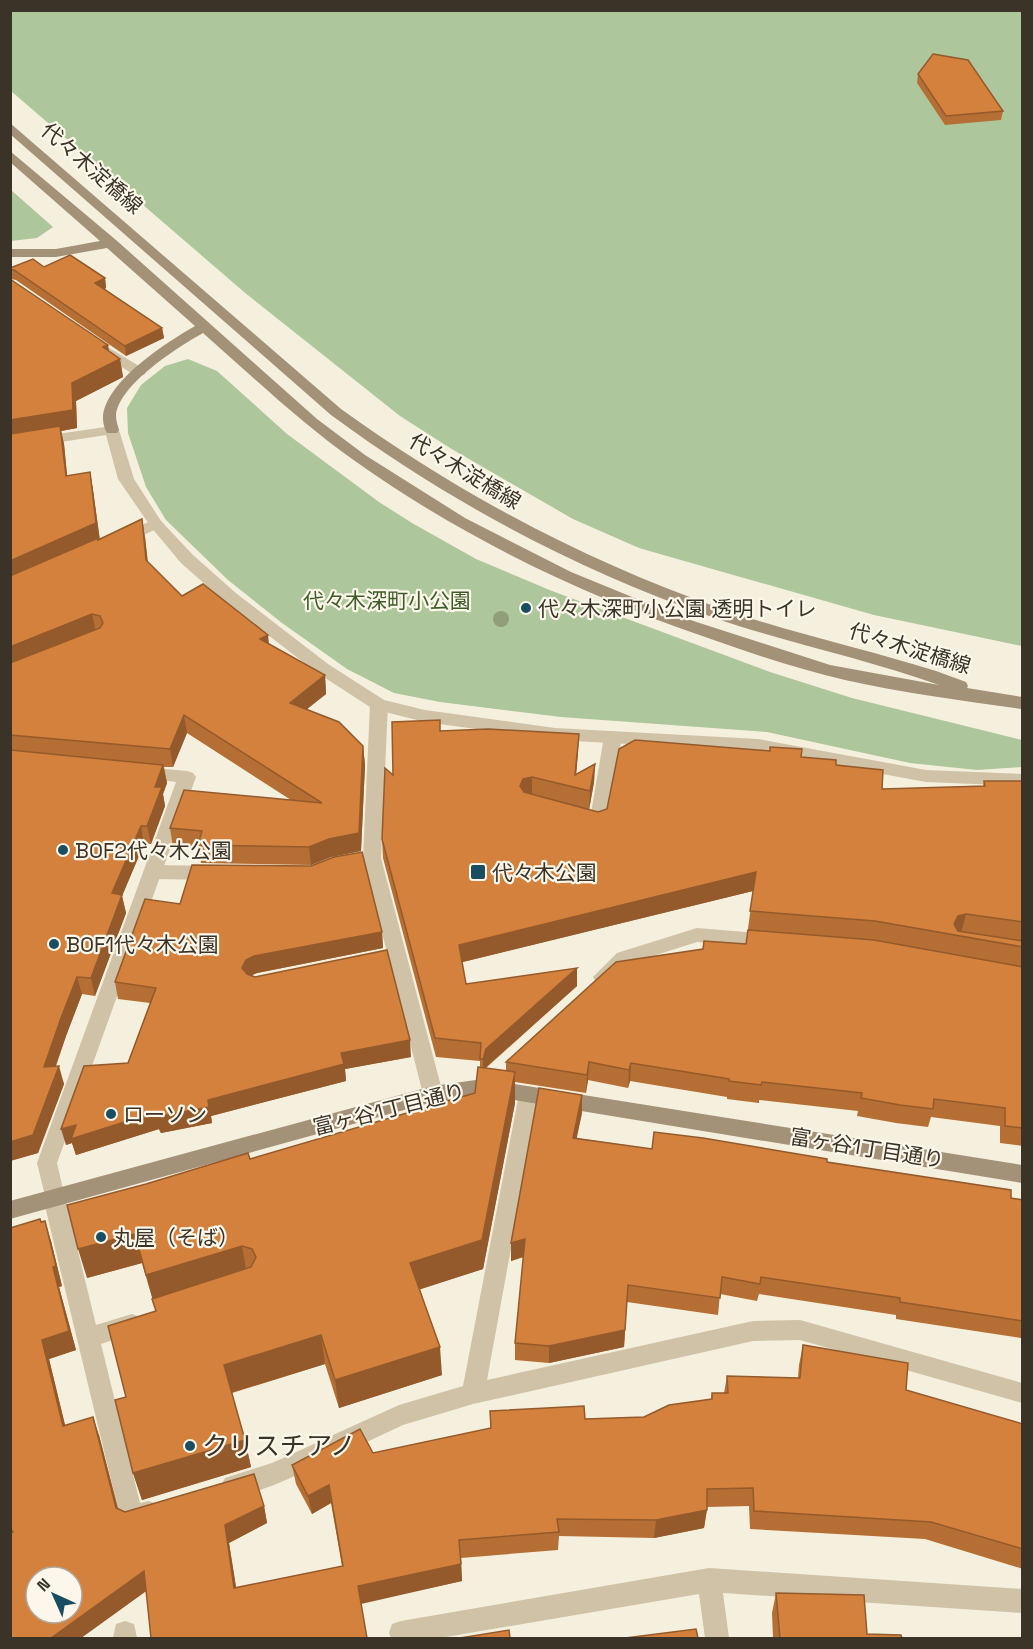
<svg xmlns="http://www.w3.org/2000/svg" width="1033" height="1649" viewBox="0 0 1033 1649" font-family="'Space Grotesk','Noto Sans JP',sans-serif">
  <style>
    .green { fill: #aec69b }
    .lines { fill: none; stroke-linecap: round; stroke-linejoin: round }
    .lane { fill: #cfc2a7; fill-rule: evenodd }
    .street { fill: #cfc2a7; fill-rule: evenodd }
    .secondary { fill: #a39178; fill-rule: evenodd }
    .tree { fill: #909e7a }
    .wall { fill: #b56f34; fill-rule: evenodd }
    .shaded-wall { fill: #945a2b }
    .building { fill: #d3813d; stroke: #945a2b; stroke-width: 1.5; fill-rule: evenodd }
    .poi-dot { fill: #194d61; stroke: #fcf7ea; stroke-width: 2 }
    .labels { text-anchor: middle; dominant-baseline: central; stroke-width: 4.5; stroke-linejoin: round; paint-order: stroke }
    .street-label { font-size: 21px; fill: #3b3228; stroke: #fcf7ea }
    .park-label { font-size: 21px; fill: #3e5c29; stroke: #fcf7ea }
    .poi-label { font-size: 21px; fill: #3b3228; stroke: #fcf7ea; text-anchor: start }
    .near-poi-label { font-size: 26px; fill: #3b3228; stroke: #fcf7ea; text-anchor: start }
  </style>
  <rect width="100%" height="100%" fill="#f5efdd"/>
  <g class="green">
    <path d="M11,11h1011v635l-148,-31 -235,-67 -66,-29 -123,-71 -50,-32 -156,-124 -233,-201z"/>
    <path d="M10,190h1l42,37 -16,11 -26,3z"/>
    <path d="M188,359l29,12 70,63 92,68 33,21 64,36 76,32 218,81 82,26 170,42v27l-45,3 -67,-7 -143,-31 -206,-15 -121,-15 -46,-9 -47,-24 -65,-46 -54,-43 -62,-60 -20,-33 -18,-54 -1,-25 14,-23 24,-19z"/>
  </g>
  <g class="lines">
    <g class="lane">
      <path d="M156,519l5,2 3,3 -3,3 -40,18 -8,-5 2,-4z"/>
      <path d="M379,699l6,2 3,4 -7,153 62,236 -3,6 -7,2 -7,-2 -3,-6 -60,-236 7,-153 3,-4z"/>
      <path d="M613,731l6,2 3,4 -15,85 -3,5 -6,2 -19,-6 -3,-5 3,-5h12l13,-76 3,-4z"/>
      <path d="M154,865l58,1 7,2 2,5 -2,5 -7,2 -58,-1 -7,-2 -2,-5 2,-5z"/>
      <path d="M529,1086l7,2 3,6 -52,286 266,-59 47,-1 222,63v20l-222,-63 -47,1 -280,63 -70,21 -62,29 -8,-3 -4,-8 4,-8 66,-30 64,-19 56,-292 3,-6z"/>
      <path d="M54,1189l7,3 4,6 31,127 36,-11 8,3 3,7 -3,7 -39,13 39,159 9,-2 8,3 4,8 -4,8 -25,8 -8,-3 -4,-8 -77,-319 4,-6z"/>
      <path d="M316,1443l8,3 4,8 -4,8c-21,10 -78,40 -99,32l-4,-8 4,-8 47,-15z"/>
      <path d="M709,1568l313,21v24l-299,-20 6,45h-24l-6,-44 -259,44h-49l-2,-5 3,-9 9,-3z"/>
      <path d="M125,1621l9,3 3,14h-24l3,-14z"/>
    </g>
    <g class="street">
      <path d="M101,343l43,26 2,3 -2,3h-10l-38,-25 -2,-3 2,-3z"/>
      <path d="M112,426l7,4 15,49 27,42 32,34 44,39 91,70 56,36 41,10 130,18 203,11 168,31 96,4v12l-96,-4 -168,-31 -203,-11 -130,-18 -52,-13 -57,-37 -91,-70 -44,-39 -30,-36 -33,-48 -12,-44 -96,15v-9z"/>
      <path d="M143,767l44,4 6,2 3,4 -139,386 8,35 -4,6 -7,3 -7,-3 -10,-41 139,-381 -39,-5 -3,-4 3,-4z"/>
      <path d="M697,928l72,6 7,2 2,5 -2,5 -7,2 -72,-6 -66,21 -21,19 -7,3 -7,-3 -3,-5 24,-24z"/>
    </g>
    <g class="secondary">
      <path d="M10,123l331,286c118,85 244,152 381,200 70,24 143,40 214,62l30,11 2,4 -1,2 55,9v12c-58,-8 -119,-16 -177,-29 -47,-11 -92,-26 -137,-42 -125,-43 -245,-100 -353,-177 -54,-38 -102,-84 -152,-128 -25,14 -85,52 -87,83 0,5 2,10 3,14l-2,3h-10c-23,-39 60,-91 88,-107l-88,-78 -51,9h-46v-8h46l44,-8 -90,-79v-11l106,89 201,179 48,36 100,63 106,54 110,45 149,48 109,20c-75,-27 -153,-42 -227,-68 -138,-48 -264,-116 -381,-202l-321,-281z"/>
      <path d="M483,1079l539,86v18l-539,-88 -50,7 -423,117v-18l423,-115z"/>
    </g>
  </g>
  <circle class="tree" cx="501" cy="619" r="8"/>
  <g class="wall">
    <path d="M918,74l85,37 -2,9 -56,5 -28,-42z"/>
    <path d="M44,267l61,11 1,10 -1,1 57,39 2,10 -38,18 -110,-76 -5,-1 -1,-11z"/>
    <path d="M10,279l110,80 3,18 -47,24 1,27 -16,3 3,13 3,32 23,-4 3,18 7,50 45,-3 3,25 34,34 143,79 1,19 -19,15 56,37 2,19 -4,86 -30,6 -20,8 -110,-2 -2,-14 -26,-2 -3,-19 121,-28 -104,-67 -14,34h-9l3,16 -4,11 2,12 -14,38h-7l-22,52 4,17 -31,83 -13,-2 -16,42 -10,30 8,18 -26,69 -28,8z"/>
    <path d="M440,731l139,3 -3,40 19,-10 -1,18 -5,28 9,2 203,-55 35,8 46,24 101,-3 1,-5h39v365l-23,-3v-17l-69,-9 -3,10 -32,-4 -39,-7 1,-5 -99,-11v3l-32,-4v-2l-97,-16 -2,7 -40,-8 -2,13 -71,-11v21l-32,166 -63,20 22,86 -103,33 -14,-44 -93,29 13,47 6,27 -109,33 -9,-27 -7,-76 30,-86 -14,-48 -55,15 163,-119 225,-66 5,-25v-7l-44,-4 -53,-199 -1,-19 11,-64zM753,891l-7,53 -42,-3 -1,9 -197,112v9l-20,-3 91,-82 -111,-2 -4,-22z"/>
    <path d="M382,932l1,16 -126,25 -6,2 160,82 -66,12 1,12 -135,35 1,7 -51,10 -2,-4 -83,26 -4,-12 -6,2 62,-82 22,-60 -32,-4 -3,-17z"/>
    <path d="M582,1113l-6,25 76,11 175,13 196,38v170h-2v-32l-125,-19v-4l-137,-21 -2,7 -37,-7 -2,21 -91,-13 -3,45 -75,16 -34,-3v-17l9,-86 -13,4v-18z"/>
    <path d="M41,1222l10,19 11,45 -3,1 17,63 -27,9 16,67 34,9 19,73 7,4 139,-6 3,17 -38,20 7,45 106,-22 -11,-63 -19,11 -16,-30 -4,-19 81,-12 118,-25 -1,-17 95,8 59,-2 67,-18 1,-6h12l3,-17 71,2 1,-13 4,-20 103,45 117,34v145l-98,-30 -175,-10 -1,-23 -42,1 -3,21 -50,10 -95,-2 -1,14 -97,8 1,23 -101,22 -215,-12 -65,47h-71v-410z"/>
    <path d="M776,1593l91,41 35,4h-129l-1,-25z"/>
  </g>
  <g class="shaded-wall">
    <path d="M105,278l1,10 -9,4 -2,-9z"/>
    <path d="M162,328l2,10 -38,18 -1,-10z"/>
    <path d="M108,345l3,17 -8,-15z"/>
    <path d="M120,359l3,18 -47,24 1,27 -16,3 3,13 5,50 -3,-18 -56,-37v-19l62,-37z"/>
    <path d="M90,472l3,18 7,52 -90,39v-20z"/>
    <path d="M142,519l3,18 4,41 -3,-18z"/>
    <path d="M92,614l4,18 -86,35v-20z"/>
    <path d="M268,635l2,18 -10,-14z"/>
    <path d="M325,675l1,19 -34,27 -2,-18z"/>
    <path d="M184,715l3,18 -14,34 -3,-18z"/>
    <path d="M579,734l-1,19 -3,35v-13z"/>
    <path d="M363,746l2,19 -4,86 -30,6 -20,8 -2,-18z"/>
    <path d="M595,764l-1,18 -5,28 1,-19z"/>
    <path d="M163,765l4,18 -4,11 2,12 -14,38 -4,-18 8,-39z"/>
    <path d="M532,777v19l-9,2 -3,-12 3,-7z"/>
    <path d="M141,826l3,18 -22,52 4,17 -31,83 -4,-18 21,-85z"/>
    <path d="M756,872l-3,19 -294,72v-18z"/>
    <path d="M966,914l-5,19 -9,2 2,-11 4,-8z"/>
    <path d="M382,932l1,16 -126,25 -9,4 -6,-9 4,-8 8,-4z"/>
    <path d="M577,968v18l-91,81 -3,10v-18l3,-10z"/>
    <path d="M77,977l5,17 -16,42 -17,49 -5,-18 17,-49z"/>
    <path d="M410,1040l1,17 -66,12 1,12 -135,35 1,7 -51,10 -2,-4 -83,26 -4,-12 -6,2 -5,-16 15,-4 80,-13 52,-12 133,-47z"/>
    <path d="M589,1062l-1,18 -2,13 1,-18z"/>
    <path d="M631,1063l-1,18 -2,7 1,-18z"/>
    <path d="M59,1066l5,18 -26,69 -28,8v-19z"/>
    <path d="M515,1072v31l-32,166 -71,23 -2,-29z"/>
    <path d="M582,1095v18l-9,43v-18z"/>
    <path d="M45,1221l6,20 11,45 -3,1 17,63 -27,9 21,86 -7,-19 -21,-86 11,-73z"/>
    <path d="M135,1234l7,29 -55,15 -9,-29z"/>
    <path d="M525,1239v17l-14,5v-18z"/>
    <path d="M242,1246l5,29 -93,29 -8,-29z"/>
    <path d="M625,1330l-1,17 -75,16v-17z"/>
    <path d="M321,1335l4,29 -95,29 -6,-28z"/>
    <path d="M440,1347l2,28 -103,33 -4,-28z"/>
    <path d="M93,1417l6,18 23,91 -6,-18z"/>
    <path d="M245,1440l6,27 -109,33 -9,-27z"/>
    <path d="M329,1485l2,18 -19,11 -4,-18z"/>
    <path d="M264,1506l3,17 -38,20 10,62 -5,-17 -9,-63z"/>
    <path d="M707,1510l-3,18 -50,10 2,-18z"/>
    <path d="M461,1564l1,17 -101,23 -3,-18z"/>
    <path d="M144,1571l5,18 -68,49h-30z"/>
  </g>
  <g class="building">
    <path d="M933,54l35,6 35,51 -57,5 -28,-42z"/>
    <path d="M70,255l35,23 -10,5 67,45 -37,18 -111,-76h-4v-2l23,-9 11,8z"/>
    <path d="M10,279l98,66 -5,2 17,12 -48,24 1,27 -63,10z"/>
    <path d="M60,426l6,50 24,-4 6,51 -86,38v-127z"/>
    <path d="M142,519l4,41 36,36 21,-12 65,51 -8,4 65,36 -35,28 49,19 24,24 -4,87 -30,6 -20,8 -111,-2 4,-14 -32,-3 14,-38 138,13 -138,-88 -14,34 -160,-14v-72l90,-35 3,-5 -3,-7 -8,-2 -82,33v-71l88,-38v2z"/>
    <path d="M440,720v11l48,-2 91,5 -4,41 20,-11 -5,27 -58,-14 -9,2 -3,7 4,6 74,20 9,-3 12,-60 16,-9 135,11v-4l32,2 -1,8 35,3v5l47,5 -1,19 103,-3 -1,-5h39v141l-57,-8 -8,2 -4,8 4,7 65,10v6l-148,-26 -125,-10 6,-39 -297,73 7,39 111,-16 -91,81 -3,10h-3l1,-16 -46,-5 -53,-199 3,-71 8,7 -1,-53z"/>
    <path d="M10,750l153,15 -8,22h7l-15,39h-6l-29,67 10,2 -31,83 -14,-1 -16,41 -17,49 15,-1 -26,69 -23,7z"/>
    <path d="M362,852l20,80 -128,24 -8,4 -4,8 5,6 8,3 132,-27 23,90 -69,13 3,11 -136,36 1,7 -52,10 -1,-5 -85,27 5,-14 -15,4 23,-63 44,-3 28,-75 -41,-6 30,-83 35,5 12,-39 119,1 23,-9z"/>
    <path d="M748,930l126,10 149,27v161l-18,-2v-18l-71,-9 -1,10 -33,-4 -39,-7 1,-5 -100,-11 -1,3 -32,-4v-2l-98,-16 -2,7 -40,-8 -2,13 -81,-13 110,-100 87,-13 1,-8 42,3z"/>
    <path d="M478,1067l37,5 -33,168 -72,23 30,84 -105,33 -14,-45 -97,30 21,75 -112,33 -18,-73 11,-3 -18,-71 48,-15 -4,-12 99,-32 5,-10 -4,-8 -10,-3 -96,29 -11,-41 -57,15 -11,-44 79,-21 102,-31 2,6 225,-66z"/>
    <path d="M539,1088l43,7 -9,43 79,11 2,-17 49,6 124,21v3l184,28v8l12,2v121l-123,-19v-4l-139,-21 -1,7 -38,-7 -2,21 -92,-13 -3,45 -76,16 -34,-3 10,-104 -14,4z"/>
    <path d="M40,1219l1,3 4,-1 11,45 -3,1 16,64 -27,9 21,86 30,-9 23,91 9,4 129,-38 10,32 -39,19 9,63 109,-22 -14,-81 -21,11 -16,-31 68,-36 13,24 118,-25 -1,-17 94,-5 1,13 59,-2 25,-12 43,-6v-6h16l-1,-17 73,2 3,-33 105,18 -2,27 117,34v125l-92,-27 -177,-11 -1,-23 -46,1v21l-51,10 -99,-1 2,13 -100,8 2,24 -103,22 9,52h-216l-7,-67 -93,67h-41v-104l3,-2 -3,-4v-300zM36,1577h36v36h-36z"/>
    <path d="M776,1593l88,2 3,39 34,1 1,3h-122z"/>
    <path d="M696,1629l2,9h-73z"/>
    <path d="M509,1630l1,8h-50z"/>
  </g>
  <g class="poi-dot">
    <circle cx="526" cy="608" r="6"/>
    <circle cx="63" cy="850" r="6"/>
    <rect x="470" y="864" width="16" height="16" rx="3"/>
    <circle cx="54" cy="944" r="6"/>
    <circle cx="111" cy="1114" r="6"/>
    <circle cx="101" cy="1237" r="6"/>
    <circle cx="190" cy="1446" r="6"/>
  </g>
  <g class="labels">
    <g class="street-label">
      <text transform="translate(92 168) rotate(41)">代々木淀橋線</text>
      <text transform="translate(465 471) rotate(31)">代々木淀橋線</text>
      <text transform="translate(910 648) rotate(17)">代々木淀橋線</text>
      <text transform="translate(389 1109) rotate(-14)">富ヶ谷1丁目通り</text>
      <text transform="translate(867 1148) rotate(9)">富ヶ谷1丁目通り</text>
    </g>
    <g class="park-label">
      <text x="387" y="600">代々木深町小公園</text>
    </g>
    <g class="poi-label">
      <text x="538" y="608">代々木深町小公園 透明トイレ</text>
      <text x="75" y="850">BOF2代々木公園</text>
      <text x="492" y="872">代々木公園</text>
      <text x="66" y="944">BOF1代々木公園</text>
      <text x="123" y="1114">ローソン</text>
      <text x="113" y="1237">丸屋（そば）</text>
    </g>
    <g class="near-poi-label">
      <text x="202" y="1446">クリスチアノ</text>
    </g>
  </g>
  <rect width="1033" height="1649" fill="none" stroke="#3b3228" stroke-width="24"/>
  <g transform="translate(54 1595) rotate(315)"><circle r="28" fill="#fcf7ea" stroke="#afa89c" stroke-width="1.5"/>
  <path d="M0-4.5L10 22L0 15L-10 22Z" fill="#194d61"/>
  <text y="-9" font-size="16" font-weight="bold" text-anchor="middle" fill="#3b3228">N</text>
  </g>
</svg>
